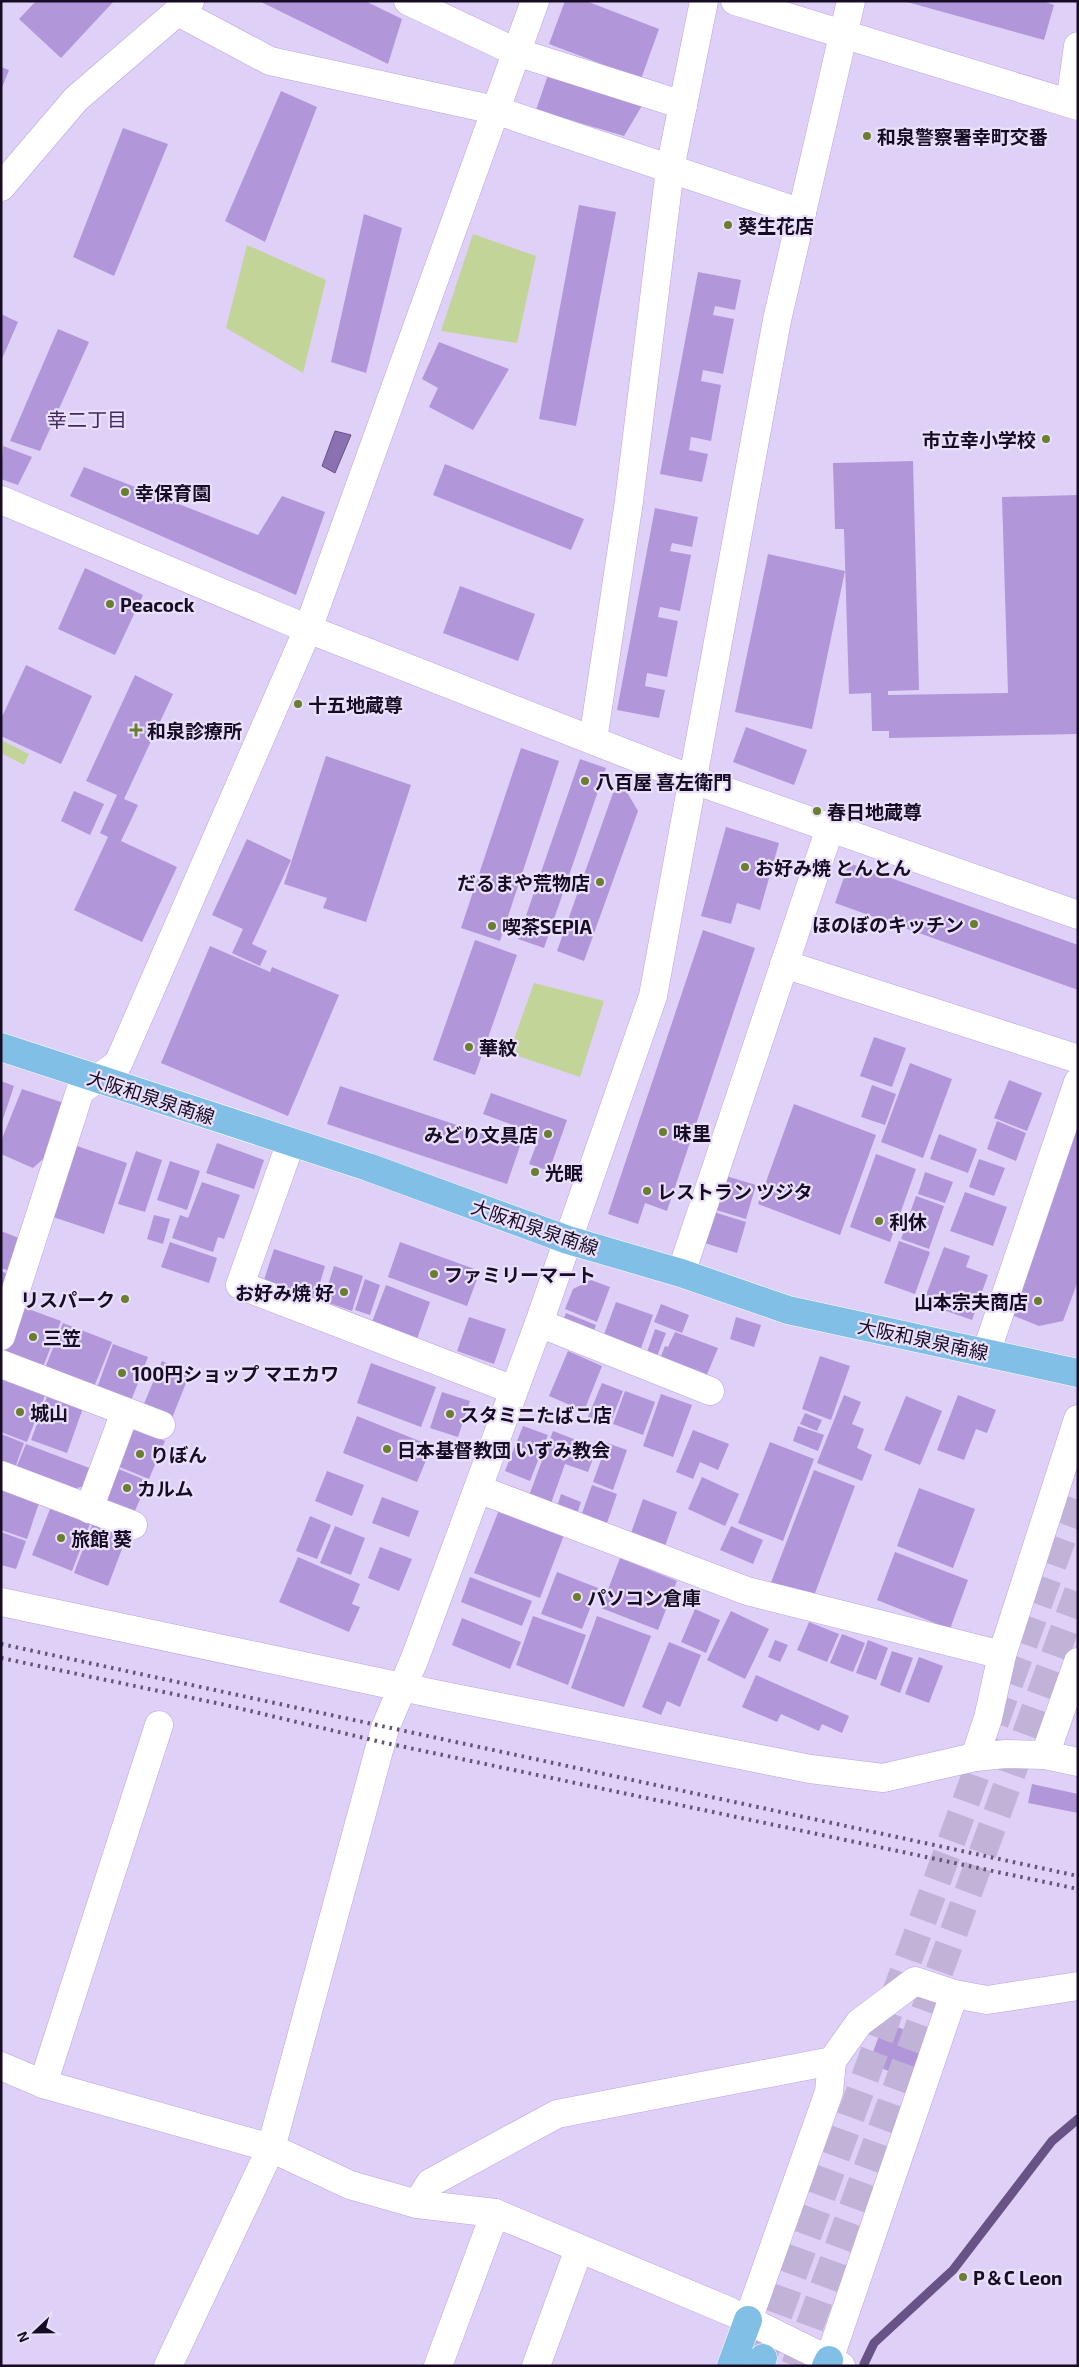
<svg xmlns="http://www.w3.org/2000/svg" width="1079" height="2367" viewBox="0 0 1079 2367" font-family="'Exo 2','Noto Sans JP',sans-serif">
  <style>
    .green { fill: #c2d498 }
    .water { fill: #8a71b1; stroke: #685387 }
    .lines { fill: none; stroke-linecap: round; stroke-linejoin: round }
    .stream { stroke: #685387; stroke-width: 9 }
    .building { fill: #b197da }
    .major-tunnel { stroke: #c1b3d8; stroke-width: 28; stroke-dasharray: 28 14; stroke-linecap: butt }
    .minor-casing { stroke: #bca3e3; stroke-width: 29 }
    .major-casing { stroke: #fff; stroke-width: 29 }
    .minor { stroke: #fff; stroke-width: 28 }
    .major { stroke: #82bfe7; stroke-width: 28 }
    .rail { stroke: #635674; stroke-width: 4; stroke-dasharray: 2.5 5; stroke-linecap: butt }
    .poi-dot { fill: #6a7e2f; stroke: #eae0fb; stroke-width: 2 }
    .labels { text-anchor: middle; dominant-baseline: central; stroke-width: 4.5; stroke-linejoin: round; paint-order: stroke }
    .poi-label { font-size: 19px; font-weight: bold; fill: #170c24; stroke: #eae0fb; text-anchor: start }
    .street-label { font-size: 19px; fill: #170c24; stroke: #eae0fb }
    .neighbourhood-label { font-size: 20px; fill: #422a61; stroke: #eae0fb }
  </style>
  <rect width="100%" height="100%" fill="#dfd0f8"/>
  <g class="green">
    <path d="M473,234l63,22 -19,87 -76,-12z"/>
    <path d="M247,245l79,35 -23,93 -77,-45z"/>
    <path d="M1,740l28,14 -5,11 -23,-12z"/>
    <path d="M534,983l70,18 -24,76 -71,-24z"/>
  </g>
  <path class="water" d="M335,431l16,4 -16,38 -13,-7z"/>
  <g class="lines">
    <path class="stream" d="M864,2364l10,-21 79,-73 99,-129 26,-22"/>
  </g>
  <g class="building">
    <path d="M36,1h78l-53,57 -42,-39z"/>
    <path d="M259,1h106l37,18 -14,45z"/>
    <path d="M565,1h21l73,28 -18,50 -92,-35z"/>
    <path d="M1043,1l11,4 -10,35 -137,-38z"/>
    <path d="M1,67l8,3 -8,20z"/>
    <path d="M549,72l94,32 -19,32 -88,-26z"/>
    <path d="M281,91l36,16 -52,135 -40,-21z"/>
    <path d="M123,128l45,16 -54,132 -41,-19z"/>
    <path d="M579,205l37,7 -40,214 -37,-7z"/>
    <path d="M364,214l38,14 -36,145 -35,-11z"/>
    <path d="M698,272l43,8 -6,30 -20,-4 -2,9 21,4 -11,55 -20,-4 -2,11 20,4 -10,56 -20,-4 -2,13 19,4 -6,28 -42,-8z"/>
    <path d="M1,314l17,8 -17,39z"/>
    <path d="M58,329l31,13 -49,109 -30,-10z"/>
    <path d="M439,342l70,27 -36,61 -44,-23 9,-19 -16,-9z"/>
    <path d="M3,446l29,11 -14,28 -17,-6z"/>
    <path d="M913,461l6,229 -31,1v4l120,-2 -6,-196 76,-2v239l-189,4v-7h-17l-1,-38 -22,1 -5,-165h-9l-2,-66z"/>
    <path d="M445,464l139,55 -13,31 -138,-55z"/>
    <path d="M84,467l174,68 24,-39 43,16 -29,83 -226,-99z"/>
    <path d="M655,508l43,9 -6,30 -20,-4 -2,8 21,4 -11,56 -20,-4 -2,10 20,4 -11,56 -20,-4 -2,13 20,4 -6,28 -42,-8z"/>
    <path d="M768,554l77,17 -33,158 -77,-17z"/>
    <path d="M85,568l58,27 -28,60 -57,-26z"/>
    <path d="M460,586l75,28 -17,47 -75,-28z"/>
    <path d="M26,665l66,31 -31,68 -60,-28v-17z"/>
    <path d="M135,675l38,19 -49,105 14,6 -17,36 56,26 -35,75 -68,-32 34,-73 -8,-4 17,-38 -31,-14z"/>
    <path d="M746,727l61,23 -13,35 -61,-23z"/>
    <path d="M521,748l38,13 -59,180 -39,-13z"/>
    <path d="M326,756l85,29 -45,137 -43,-14 4,-10 -43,-14z"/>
    <path d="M580,759l26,9 -62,180 -26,-9z"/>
    <path d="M625,789l13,22 -54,150 -27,-10 56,-158z"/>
    <path d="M74,791l30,13 -14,31 -29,-14z"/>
    <path d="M726,827l53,16 -19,67 -23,-7 -6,21 -30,-8z"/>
    <path d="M247,839l44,21 -39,84 15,7 -7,15 -28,-13 11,-24 -31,-14z"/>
    <path d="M849,863l229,82v45l-243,-87z"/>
    <path d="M703,930l52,18 -88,263 -22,-8 -7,21 -30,-10z"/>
    <path d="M475,940l42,15 -42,120 -42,-15z"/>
    <path d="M210,946l60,26 2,-5 67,28 -51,121 -127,-53z"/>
    <path d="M874,1037l32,11 -14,39 -32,-11z"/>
    <path d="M910,1063l42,16 -29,79 -42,-16z"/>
    <path d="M1009,1080l33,13 -15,38 -33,-13z"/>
    <path d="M1,1081l13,5 -12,36h-1z"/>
    <path d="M872,1085l24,9 -11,31 -24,-8z"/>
    <path d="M340,1086l180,60 -13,38 -180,-60z"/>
    <path d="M22,1089l45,15 -14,46 -20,18 -32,-14v-13z"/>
    <path d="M491,1093l76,27 -18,51 -20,-7 11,-29 -57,-21z"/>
    <path d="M794,1104l82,31 -36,100 -82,-31z"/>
    <path d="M997,1121l29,12 -10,28 -29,-12z"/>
    <path d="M1074,1130l4,1v150l-15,40 -24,5 -30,-12z"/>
    <path d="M939,1134l38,15 -9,24 -38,-14z"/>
    <path d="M217,1143l47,17 -10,29 -48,-16z"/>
    <path d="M77,1146l50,17 -23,71 -51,-17z"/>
    <path d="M136,1151l26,9 -17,52 -27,-8z"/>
    <path d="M876,1154l40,15 -26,73 -40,-15z"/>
    <path d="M979,1159l26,9 -11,28 -25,-9z"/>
    <path d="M170,1161l30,10 -13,39 -30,-10z"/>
    <path d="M925,1172l28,10 -8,21 -27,-9z"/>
    <path d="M716,1173l40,12 -10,34 -40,-12z"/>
    <path d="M202,1182l38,13 -16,44 -6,-2 -5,15 -41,-14 8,-23 8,3z"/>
    <path d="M965,1192l42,15 -14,39 -43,-15z"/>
    <path d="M916,1196l28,10 -15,43 -28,-10z"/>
    <path d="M704,1209l42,13 -9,31 -42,-13z"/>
    <path d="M154,1215l16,4 -7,25 -16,-5z"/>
    <path d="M1,1231l23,9 -12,32 -11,-4z"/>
    <path d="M899,1241l31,11 -15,42 -31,-11z"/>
    <path d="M170,1242l47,16 -8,25 -48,-16z"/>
    <path d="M400,1242l80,29 -13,35 -79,-29z"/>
    <path d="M944,1247l26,9 -4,11 22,8 -16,45 -49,-17z"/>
    <path d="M274,1249l51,17 -10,34 -52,-17z"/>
    <path d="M334,1266l29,10 -11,35 -29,-10z"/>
    <path d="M1,1271l10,4 -10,26z"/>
    <path d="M365,1279l15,6 -10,30 -15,-5z"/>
    <path d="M591,1280l19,7 -13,35 -32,-13 8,-20z"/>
    <path d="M386,1285l44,17 -13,37 -45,-17z"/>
    <path d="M616,1302l37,13 -14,39 -37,-14z"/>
    <path d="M661,1304l28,11 -7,18 -28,-11z"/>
    <path d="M23,1307l38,14 -18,46 -38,-15z"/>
    <path d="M566,1313l30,12 -6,16 -30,-13z"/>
    <path d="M469,1317l37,12 -12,35 -37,-13z"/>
    <path d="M736,1317l25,8 -7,22 -24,-8z"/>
    <path d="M63,1323l49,19 -18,45 -49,-19z"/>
    <path d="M655,1329l11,4 -10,26 -10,-4z"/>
    <path d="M675,1332l43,16 -13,31 -46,-18 6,-15 3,1z"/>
    <path d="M113,1344l35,13 -17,44 -34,-13z"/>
    <path d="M568,1351l34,15 -18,45 -35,-15z"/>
    <path d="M820,1356l30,10 -19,54 -29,-11z"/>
    <path d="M162,1361l28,12 -18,45 -29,-12z"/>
    <path d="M371,1363l65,24 -15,40 -64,-24z"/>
    <path d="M1,1376l45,17 -19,49 -26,-10z"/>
    <path d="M602,1383l21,8 -14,35 -21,-9z"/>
    <path d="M625,1391l30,11 -12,33 -30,-11z"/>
    <path d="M442,1392l28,9 -12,36 -28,-9z"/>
    <path d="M48,1394l35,14 -16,45 -36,-13z"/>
    <path d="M661,1394l31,11 -19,52 -30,-11z"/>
    <path d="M844,1395l17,7 -9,22 12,5 -7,19 15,7 -10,26 -45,-18z"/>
    <path d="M958,1395l38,15 -9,23 -11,-4 -12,31 -27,-10z"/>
    <path d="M906,1396l36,15 -22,54 -36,-15z"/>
    <path d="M805,1413l17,7 -5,11 -17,-7z"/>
    <path d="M357,1416l75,30 -15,36 -74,-29z"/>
    <path d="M523,1426l25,9 -18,46 -25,-10z"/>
    <path d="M798,1426l26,9 -6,16 -25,-10z"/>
    <path d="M137,1429l28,12 -16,38 -32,-13 11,-33z"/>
    <path d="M693,1430l36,14 -11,26 -18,-8 -7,17 -17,-7z"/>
    <path d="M553,1431l44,17 -9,24 -23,-8 -16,45 -22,-8z"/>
    <path d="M1,1434l23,9 -9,25 -14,-6z"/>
    <path d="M770,1442l44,17 -31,82 -45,-18z"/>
    <path d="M607,1443l20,7 -14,40 -20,-8z"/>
    <path d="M26,1444l66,25 -7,17 -16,4 -53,-22z"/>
    <path d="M116,1468l32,13 -14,32 -25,-10 -3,-8z"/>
    <path d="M814,1470l41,16 -43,115 -42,-16z"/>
    <path d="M327,1471l37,14 -12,31 -37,-15z"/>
    <path d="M702,1477l37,17 -14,32 -37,-17z"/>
    <path d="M592,1485l25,9 -11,32 -25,-10z"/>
    <path d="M1,1487l39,13 -13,39 -26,-9z"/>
    <path d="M919,1488l56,21 -22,59 -56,-22z"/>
    <path d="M561,1494l20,8 -5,15 -20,-7z"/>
    <path d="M382,1497l37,14 -10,26 -37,-14z"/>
    <path d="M643,1499l34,13 -13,37 -34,-13z"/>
    <path d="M52,1504l39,17 -19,50 -40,-16z"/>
    <path d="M499,1510l65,25 -24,63 -66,-25z"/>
    <path d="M310,1516l21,9 -14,34 -21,-8z"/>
    <path d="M94,1520l34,13 -20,53 -34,-13z"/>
    <path d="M335,1526l30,12 -14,37 -31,-12z"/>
    <path d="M731,1526l32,14 -10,24 -33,-14z"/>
    <path d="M1,1532l25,9 -10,28 -15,-4z"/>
    <path d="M380,1547l32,12 -13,32 -31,-13z"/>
    <path d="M895,1552l73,28 -18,49 -73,-29z"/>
    <path d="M298,1557l62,27 -8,20 8,3 -11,25 -70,-30z"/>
    <path d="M620,1558l57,23 -19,49 -57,-22z"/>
    <path d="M557,1572l41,16 -16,41 -41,-15z"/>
    <path d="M470,1577l62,24 -10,25 -61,-24z"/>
    <path d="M695,1609l25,11 -14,33 -25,-11z"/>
    <path d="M731,1611l38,18 -24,50 -38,-19z"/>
    <path d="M533,1616l53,19 -18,50 -52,-20z"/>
    <path d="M597,1616l54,20 -27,71 -53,-19z"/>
    <path d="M462,1618l59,24 -11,27 -58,-24z"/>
    <path d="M809,1622l30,12 -12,28 -30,-12z"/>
    <path d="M842,1634l23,9 -12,29 -23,-9z"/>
    <path d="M775,1640l13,5 -8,17 -12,-5z"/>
    <path d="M868,1640l20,8 -12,32 -20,-7z"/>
    <path d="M669,1642l32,13 -21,52 -13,-6 -6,14 -19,-8z"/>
    <path d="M892,1651l21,7 -13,35 -20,-8z"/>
    <path d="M919,1657l24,9 -14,37 -24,-9z"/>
    <path d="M756,1675l93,41 -7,17 -20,-9 -3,7 -38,-17 -4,8 -35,-15z"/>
    <path d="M1032,1784l46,10v19l-50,-10z"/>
    <path d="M884,2022l42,16 -16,42 -41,-17z"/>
  </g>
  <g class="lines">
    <g class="major-tunnel">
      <path d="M764,2354l314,-859"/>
      <path d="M795,2366l283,-774"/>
    </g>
    <defs>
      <g id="minor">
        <path d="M408,1l108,51 167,53"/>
        <path d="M735,1l343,105"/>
        <path d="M178,12l92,49 225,49 307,103"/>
        <path d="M1070,103l8,-57"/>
        <path d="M1,187l75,-88 114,-98"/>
        <path d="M1,500l307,129 386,151 384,135"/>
        <path d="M593,740l36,-239 41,-332 34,-168"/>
        <path d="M784,964l294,95"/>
        <path d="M291,1142l-51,143 273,105"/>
        <path d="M681,1273l149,-445"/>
        <path d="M539,1323l171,68"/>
        <path d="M1,1336l79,-245 38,-27 190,-435 227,-628"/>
        <path d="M986,1353l92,-271"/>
        <path d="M1,1364l160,61"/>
        <path d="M1,1475l132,50"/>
        <path d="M478,1489l269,102 255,64"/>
        <path d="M89,1509l36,-97"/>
        <path d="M1,1602l434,92 375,75 73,9 92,-21 31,-3 39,1 33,7"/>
        <path d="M1045,1755l33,-93"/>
        <path d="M975,1757l13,-39 14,-63 76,-236"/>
        <path d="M1,2066l42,18 228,64 79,37 67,19 78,9 234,98 112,55"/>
        <path d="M43,2084l116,-359"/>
        <path d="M417,2204l13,-21 127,-69 275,-53 27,-38 56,-42 39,13 33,6 91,-14"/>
        <path d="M748,2320l81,-228 3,-31"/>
        <path d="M829,2360l125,-366"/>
        <path d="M168,2366l103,-218 114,-420 30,-70 124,-335 114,-327 124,-676 74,-319"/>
        <path d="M438,2366l57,-153"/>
        <path d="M536,2366l43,-117"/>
      </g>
      <g id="major">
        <path d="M1,1047l367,120 200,73 113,33 107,37 290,63"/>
        <path d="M731,2366l17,-46"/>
        <path d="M760,2366l3,-8"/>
        <path d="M826,2366l3,-6"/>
      </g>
    </defs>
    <use href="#minor" class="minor-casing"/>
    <use href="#major" class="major-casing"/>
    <use href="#minor" class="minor"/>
    <use href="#major" class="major"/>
    <g class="rail">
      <path d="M1,1644l1077,232"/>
      <path d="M1,1658l220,46 160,38 697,147"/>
    </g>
  </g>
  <g class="poi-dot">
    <circle cx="867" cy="136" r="5"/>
    <circle cx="728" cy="225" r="5"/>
    <circle cx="1046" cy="439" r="5"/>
    <circle cx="125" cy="492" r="5"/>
    <circle cx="110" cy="604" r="5"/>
    <circle cx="298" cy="704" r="5"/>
    <path d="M133.5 722.5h5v5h5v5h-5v5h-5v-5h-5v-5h5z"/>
    <circle cx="585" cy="781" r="5"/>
    <circle cx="817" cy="811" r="5"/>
    <circle cx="745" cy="867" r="5"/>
    <circle cx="600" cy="882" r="5"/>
    <circle cx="974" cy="924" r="5"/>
    <circle cx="492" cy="926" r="5"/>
    <circle cx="469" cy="1047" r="5"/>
    <circle cx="663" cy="1132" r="5"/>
    <circle cx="548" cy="1134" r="5"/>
    <circle cx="535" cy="1172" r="5"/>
    <circle cx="647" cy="1191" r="5"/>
    <circle cx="879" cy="1221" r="5"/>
    <circle cx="434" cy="1274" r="5"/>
    <circle cx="344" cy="1292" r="5"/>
    <circle cx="125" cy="1299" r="5"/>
    <circle cx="1038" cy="1301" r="5"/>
    <circle cx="33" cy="1337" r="5"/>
    <circle cx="122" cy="1373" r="5"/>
    <circle cx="20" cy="1412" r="5"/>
    <circle cx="450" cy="1414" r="5"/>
    <circle cx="387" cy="1449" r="5"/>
    <circle cx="140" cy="1454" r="5"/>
    <circle cx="127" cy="1488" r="5"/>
    <circle cx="61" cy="1538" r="5"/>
    <circle cx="577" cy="1597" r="5"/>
    <circle cx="963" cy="2277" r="5"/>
  </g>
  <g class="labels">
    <g class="poi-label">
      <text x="877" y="136">和泉警察署幸町交番</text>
      <text x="738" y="225">葵生花店</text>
      <text x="1036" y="439" text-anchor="end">市立幸小学校</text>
      <text x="135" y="492">幸保育園</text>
      <text x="120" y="604">Peacock</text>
      <text x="308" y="704">十五地蔵尊</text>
      <text x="147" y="730">和泉診療所</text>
      <text x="595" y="781">八百屋 喜左衛門</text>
      <text x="827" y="811">春日地蔵尊</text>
      <text x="755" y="867">お好み焼 とんとん</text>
      <text x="590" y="882" text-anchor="end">だるまや荒物店</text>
      <text x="964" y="924" text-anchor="end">ほのぼのキッチン</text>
      <text x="502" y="926">喫茶SEPIA</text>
      <text x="479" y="1047">華紋</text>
      <text x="673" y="1132">味里</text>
      <text x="538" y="1134" text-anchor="end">みどり文具店</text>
      <text x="545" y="1172">光眠</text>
      <text x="657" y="1191">レストラン ツジタ</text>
      <text x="889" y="1221">利休</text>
      <text x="444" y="1274">ファミリーマート</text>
      <text x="334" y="1292" text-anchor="end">お好み焼 好</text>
      <text x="115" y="1299" text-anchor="end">リスパーク</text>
      <text x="1028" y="1301" text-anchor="end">山本宗夫商店</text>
      <text x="43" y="1337">三笠</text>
      <text x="132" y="1373">100円ショップ マエカワ</text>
      <text x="30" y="1412">城山</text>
      <text x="460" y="1414">スタミニたばこ店</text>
      <text x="397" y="1449">日本基督教団 いずみ教会</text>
      <text x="150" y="1454">りぼん</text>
      <text x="137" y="1488">カルム</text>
      <text x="71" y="1538">旅館 葵</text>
      <text x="587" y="1597">パソコン倉庫</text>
      <text x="973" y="2277">P＆C Leon</text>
    </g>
    <g class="street-label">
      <text transform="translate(151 1097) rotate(18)">大阪和泉泉南線</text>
      <text transform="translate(535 1227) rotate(19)">大阪和泉泉南線</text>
      <text transform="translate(923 1339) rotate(12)">大阪和泉泉南線</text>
    </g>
    <g class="neighbourhood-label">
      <text x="87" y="419">幸二丁目</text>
    </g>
  </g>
  <rect width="1079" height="2367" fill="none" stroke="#170c24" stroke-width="5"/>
  <g transform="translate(35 2332) rotate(248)" stroke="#eae0fb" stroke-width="4" paint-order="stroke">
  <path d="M0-4L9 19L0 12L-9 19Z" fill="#170c24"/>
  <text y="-8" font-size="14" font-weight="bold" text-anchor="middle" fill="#170c24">N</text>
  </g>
</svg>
